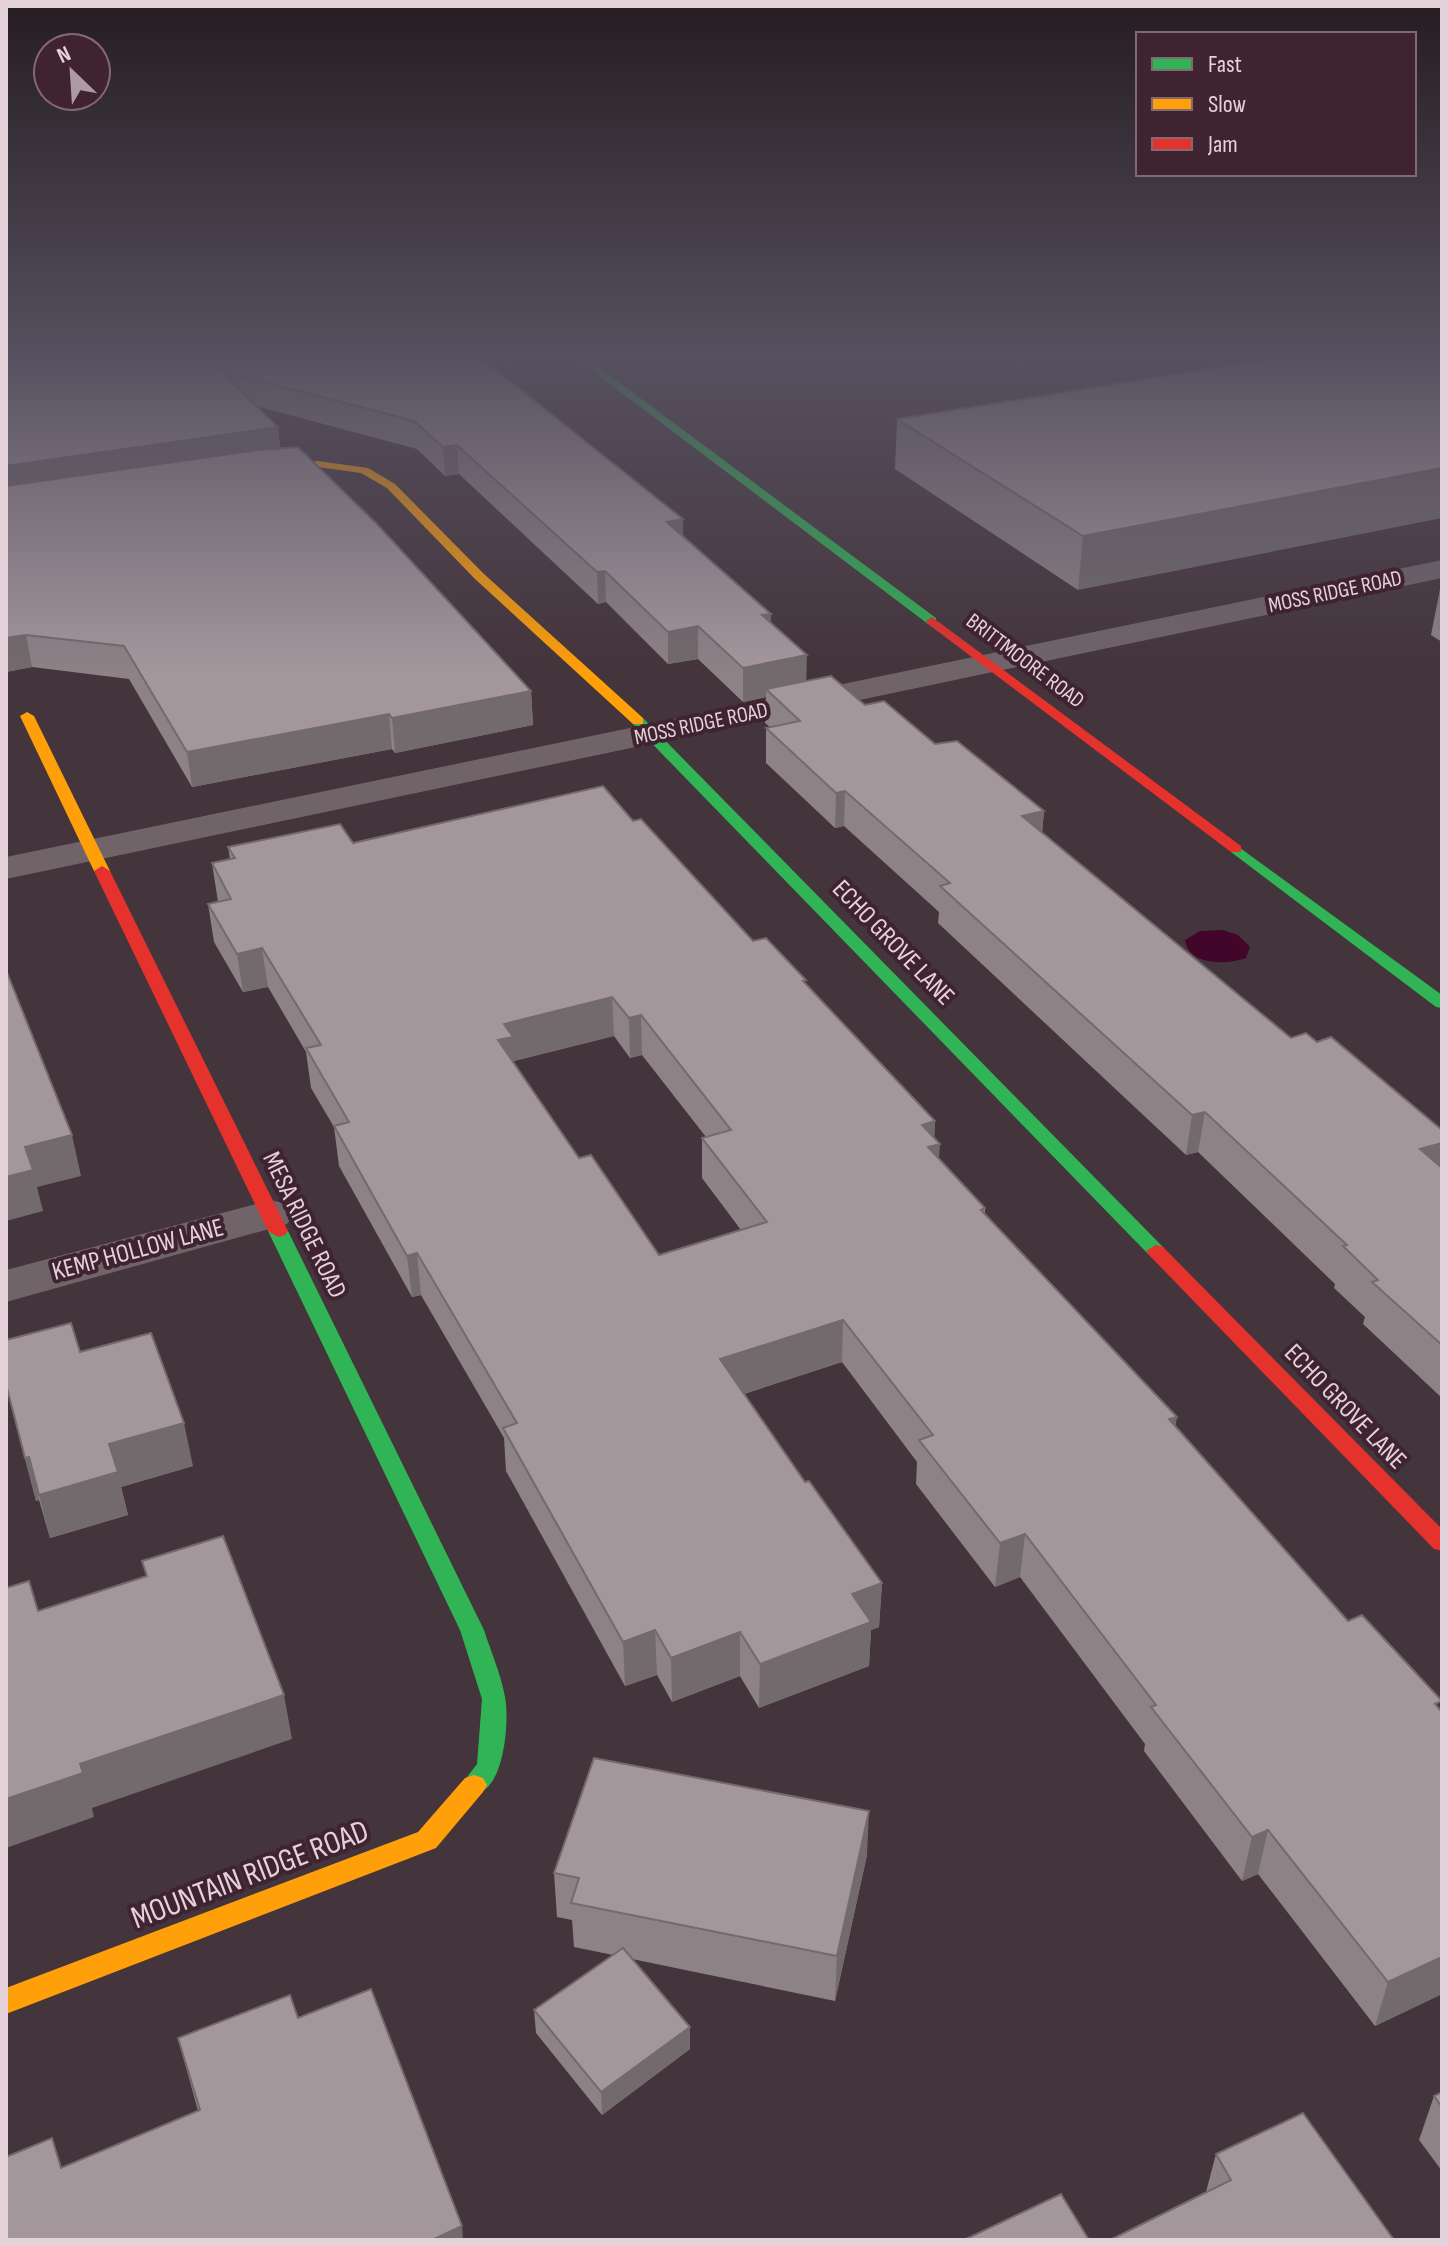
<svg xmlns="http://www.w3.org/2000/svg" width="1448" height="2246" viewBox="0 0 1448 2246" font-family="'Sofia Sans Condensed',sans-serif">
  <style>
    .water { fill: #410629 }
    .lines { fill: none; stroke-linecap: round; stroke-linejoin: round }
    .street { fill: #706469; fill-rule: evenodd }
    .fast { fill: #30b455; fill-rule: evenodd }
    .slow { fill: #ff9f0a; fill-rule: evenodd }
    .jam { fill: #e5322d; fill-rule: evenodd }
    .wall { fill: #8d8286; fill-rule: evenodd }
    .shaded-wall { fill: #736a6d }
    .building { fill: #a4979c; stroke: #736a6d; stroke-width: 2; fill-rule: evenodd }
    .labels { text-anchor: middle; dominant-baseline: central; stroke-width: 8; stroke-linejoin: round; paint-order: stroke }
    .far-street-label { font-size: 22px; fill: #e5d1d9; stroke: #402330 }
    .street-label { font-size: 26px; fill: #e5d1d9; stroke: #402330 }
    .near-street-label { font-size: 32px; fill: #e5d1d9; stroke: #402330 }
  </style>
  <rect width="100%" height="100%" fill="#44343b"/>
  <path class="water" d="M1223,930l15,5 12,12 -4,11c-20,7 -57,8 -61,-18l15,-9z"/>
  <g class="lines">
    <g class="street">
      <path d="M1442,560v18l-1436,301v-22z"/>
      <path d="M271,1200l16,4 7,10 -7,10 -281,78v-32z"/>
    </g>
    <g class="fast">
      <path d="M574,357h11l351,261v6h-8z"/>
      <path d="M638,717l5,1 520,529 3,4 -3,4h-14l-516,-531v-6z"/>
      <path d="M1236,845l206,150v13l-6,-1 -205,-155v-6z"/>
      <path d="M278,1225l10,6 196,399c7,22 17,44 21,67 5,24 -1,109 -40,95l-4,-7 16,-21 5,-65 -22,-69 -192,-399z"/>
    </g>
    <g class="slow">
      <path d="M318,461l50,7 27,16 88,89 160,145v6h-10l-158,-145 -88,-91 -26,-15 -43,-6 -61,5 -5,-3 5,-3z"/>
      <path d="M27,712l7,4 76,155 -3,3 -5,2 -8,-5 -74,-155z"/>
      <path d="M474,1775l9,3 4,7 -4,7 -47,56 -430,166v-26l412,-156 47,-54z"/>
    </g>
    <g class="jam">
      <path d="M932,617l309,229v6h-10l-303,-228 -2,-3z"/>
      <path d="M102,866l8,5 178,360 -3,4 -7,2 -10,-6 -174,-360z"/>
      <path d="M1156,1245l7,2 279,282v22l-8,-2 -285,-294 -3,-4z"/>
    </g>
  </g>
  <g class="wall">
    <path d="M6,357h474l203,162v18l88,77v10l36,57 58,24 70,39 109,67 -2,22 249,205 26,4 125,88v268l-79,-74 2,-7 -31,-29 1,-4 -137,-132 -12,3 -248,-232 1,-11 -95,-86 -9,2 -69,-65v-35l4,-1 -5,-4 1,-26 -23,5 -45,-43 -30,5 -62,-62 -8,2 -139,-130 -14,2 -28,-27 -161,-43 22,21 2,21 251,243 2,34 -138,28 -3,-4 -200,38 -63,-108 -97,-12 -26,5z"/>
    <path d="M1283,357l-205,233 -183,-121 2,-50z"/>
    <path d="M1442,579v63l-11,-7z"/>
    <path d="M633,821l120,120 53,43 129,137 -1,17 5,20 46,50v5l363,408 91,88 3,285 -67,32 -117,-152 -16,7 -98,-130 1,-7 -125,-167 -25,10 -79,-103 1,-22 -75,-100 -98,32 61,88 77,101 -3,44 -8,3 -2,36 -110,42 -19,-32 -68,26 -15,-27 -32,11 -119,-215 -2,-33 -83,-143 -9,2 -73,-131 -5,-39 -23,-39 -5,-36 -38,-65 -25,5 -29,-50 -6,-38 10,-2 -6,-39 18,-4 -2,-12 125,-4zM614,1036l16,22 12,-3 64,82 -4,1v40l39,52 -82,25 -80,-97 -65,-94v-3z"/>
    <path d="M80,1352l113,114 -72,21 7,28 -78,23 -11,-38 -3,1 -30,-115z"/>
    <path d="M867,1855l-32,146 -203,-42 58,68v22l-88,66 -66,-82 -2,-23 79,-55 -39,-8 -2,-27 -15,-3 -3,-44z"/>
    <path d="M298,2018l165,222h-457l46,-102 10,30 136,-57 -20,-73z"/>
    <path d="M1442,2092v79l-23,-31 15,-44z"/>
    <path d="M1216,2154l178,86 -188,-48z"/>
  </g>
  <g class="shaded-wall">
    <path d="M278,427l3,29 -275,40v-30z"/>
    <path d="M457,445l2,29 -14,2 -2,-29z"/>
    <path d="M1442,468v50l-364,72 5,-54z"/>
    <path d="M683,519v31l-16,-28z"/>
    <path d="M605,571l1,31 -8,2 -1,-32z"/>
    <path d="M771,614v33l-9,-32z"/>
    <path d="M698,626v33l-30,5v-32z"/>
    <path d="M26,635l6,32 -26,5v-34z"/>
    <path d="M807,655l-1,33 -40,1v8l-23,5v-34z"/>
    <path d="M531,691l2,34 -138,28 -3,-35z"/>
    <path d="M389,714l3,35 -200,38 -5,-35z"/>
    <path d="M845,791l-1,35 -9,2 1,-35z"/>
    <path d="M1044,811l-3,36 -19,-31z"/>
    <path d="M262,948l6,39 -25,5 -6,-38z"/>
    <path d="M612,997l2,39 -100,25 1,15 -17,-36 6,-16z"/>
    <path d="M641,1015l1,40 -12,3 -1,-40z"/>
    <path d="M1205,1112l-7,40 -12,3 6,-40z"/>
    <path d="M935,1121l-1,24 6,-1 -3,40 -15,-59z"/>
    <path d="M72,1135l9,41 -44,11 6,24 -37,10v-44l19,-30z"/>
    <path d="M1442,1143v38l-22,-32z"/>
    <path d="M417,1253l4,42 -9,2 -5,-41z"/>
    <path d="M843,1320l-1,42 -122,39v-42z"/>
    <path d="M1177,1417l-7,43 -1,-41z"/>
    <path d="M184,1423l9,43 -72,21 7,28 -78,23 -11,-43 70,-51z"/>
    <path d="M29,1457l10,43 -3,1 -11,-43z"/>
    <path d="M1025,1534l-5,43 -25,10 5,-44z"/>
    <path d="M882,1583l-3,44 -8,3 -2,36 -110,42 1,-44 92,-70z"/>
    <path d="M655,1630l2,45 -32,11 -2,-44z"/>
    <path d="M740,1632v44l-68,26 -1,-44z"/>
    <path d="M284,1695l8,44 -200,69 2,9 -88,31v-49l74,-35z"/>
    <path d="M869,1811l-2,44 -32,146 2,-45z"/>
    <path d="M1268,1830l-10,44 -16,7 10,-44z"/>
    <path d="M1442,1957v37l-67,32 13,-44z"/>
    <path d="M690,2027v22l-88,66 -1,-23z"/>
    <path d="M462,2226l1,14h-31z"/>
  </g>
  <g class="building">
    <path d="M6,357h474l203,162 -16,3 104,92 -9,1 45,40 -64,13 -45,-42 -30,6 -63,-61 -8,1 -140,-127 -14,2 -29,-26 -195,-51 59,57 -272,39z"/>
    <path d="M1283,357h159v111l-359,68 -186,-117z"/>
    <path d="M298,447l79,77 154,167 -139,27 -3,-4 -202,38 -63,-106 -98,-11 -20,3v-152l252,-36z"/>
    <path d="M831,676l34,29 19,-4 51,43 22,-3 87,70 -22,5 269,222 15,-5 11,9 14,-5 111,93v13l-22,6 22,19v177l-70,-63 6,-2 -35,-34 4,-1 -142,-133 -13,3 -252,-229 10,-3 -105,-92 -9,2 -70,-65 34,-7 -34,-32z"/>
    <path d="M603,786l30,35 8,-2 112,122 13,-3 40,42 -3,1 132,140 -13,4 18,19 -12,3 57,61 -4,2 196,207 -8,2 179,202 14,-6 80,86 -7,3 7,8v245l-54,25 -120,-152 -16,7 -101,-130 5,-2 -131,-171 -25,9 -81,-103 14,-5 -90,-115 -123,39 85,123 4,-1 73,102 -30,11 19,28 -111,42 -20,-32 -69,26 -16,-28 -32,12 -120,-214 14,-5 -100,-170 -10,3 -73,-130 15,-4 -43,-74 15,-3 -59,-97 -25,6 -29,-50 23,-5 -19,-36 23,-5 -7,-11 112,-23 13,19zM612,997l17,21 12,-3 90,115 -29,8 65,84 -108,33 -68,-100 -12,3 -81,-118 15,-3 -9,-13z"/>
    <path d="M6,970l66,165 -47,12 8,23 -27,7z"/>
    <path d="M71,1323l9,29 71,-19 33,90 -75,21 9,28 -79,23 -10,-38 -4,1 -19,-74v-44z"/>
    <path d="M223,1536l61,159 -204,69 3,9 -77,26v-211l23,-7 9,30 109,-35 -5,-15z"/>
    <path d="M594,1758l275,53 -32,145 -266,-53 8,-25 -25,-5z"/>
    <path d="M623,1948l67,79 -89,65 -67,-82z"/>
    <path d="M371,1989l91,237 -30,14h-426v-83l46,-19 9,30 139,-58 -22,-72 112,-43 8,23z"/>
    <path d="M1442,2092v15l-8,-11z"/>
    <path d="M1303,2113l91,127h-284l121,-60 -15,-26z"/>
    <path d="M1061,2194l28,46h-125z"/>
  </g>
  <linearGradient id="sky" x2="0" y2="1"><stop stop-color="#251d20"/><stop offset="0.53" stop-color="#565060"/><stop offset="1" stop-color="#565060" stop-opacity="0"/></linearGradient>
  <rect width="1448" height="672" fill="url(#sky)"/>
  <g class="labels">
    <g class="far-street-label">
      <text transform="translate(1335 592) rotate(-12)">MOSS RIDGE ROAD</text>
      <text transform="translate(1025 661) rotate(37)">BRITTMOORE ROAD</text>
      <text transform="translate(701 724) rotate(-12)">MOSS RIDGE ROAD</text>
    </g>
    <g class="street-label">
      <text transform="translate(893 943) rotate(46)">ECHO GROVE LANE</text>
      <text transform="translate(304 1225) rotate(64)">MESA RIDGE ROAD</text>
      <text transform="translate(138 1250) rotate(-15)">KEMP HOLLOW LANE</text>
      <text transform="translate(1345 1407) rotate(46)">ECHO GROVE LANE</text>
    </g>
    <g class="near-street-label">
      <text transform="translate(250 1875) rotate(-21)">MOUNTAIN RIDGE ROAD</text>
    </g>
  </g>
  <rect width="1448" height="2246" fill="none" stroke="#e5d1d9" stroke-width="16"/>
  <rect x="1136" y="32" width="280" height="144" fill="#402330" stroke="#826974" stroke-width="2"/>
  <rect x="1152" y="58" width="40" height="12" fill="#30b455" stroke="#826974" stroke-width="2"/>
  <text x="1208" y="72" font-size="24" fill="#e5d1d9">Fast</text>
  <rect x="1152" y="98" width="40" height="12" fill="#ff9f0a" stroke="#826974" stroke-width="2"/>
  <text x="1208" y="112" font-size="24" fill="#e5d1d9">Slow</text>
  <rect x="1152" y="138" width="40" height="12" fill="#e5322d" stroke="#826974" stroke-width="2"/>
  <text x="1208" y="152" font-size="24" fill="#e5d1d9">Jam</text>
  <g transform="translate(72 72) rotate(335)"><circle r="38" fill="#402330" stroke="#826974" stroke-width="2"/>
  <path d="M0-6L14 30L0 20L-14 30Z" fill="#ad9aa2"/>
  <text y="-12" font-size="22" font-weight="bold" text-anchor="middle" fill="#e5d1d9">N</text>
  </g>
</svg>
